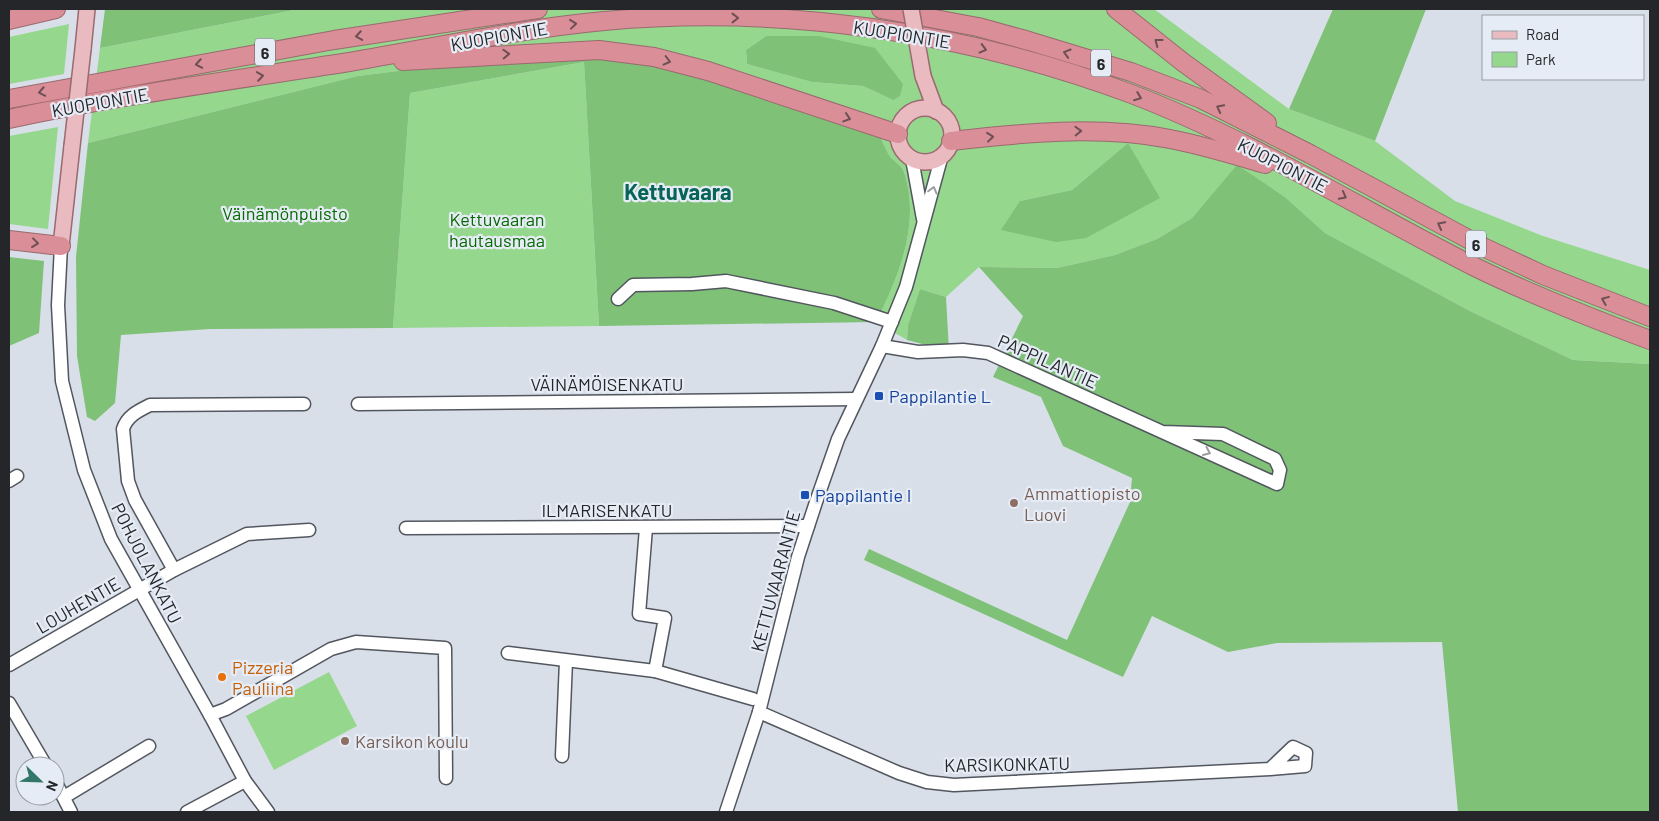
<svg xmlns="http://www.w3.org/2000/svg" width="1659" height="821" viewBox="0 0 1659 821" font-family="Barlow,sans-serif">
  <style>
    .green { fill: #95d88d; fill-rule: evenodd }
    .forest { fill: #7ec177 }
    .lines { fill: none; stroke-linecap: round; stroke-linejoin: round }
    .minor-casing { stroke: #52565e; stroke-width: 15 }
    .major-casing { stroke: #9a6a70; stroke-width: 18 }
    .highway-casing { stroke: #9a6a70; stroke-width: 20 }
    .minor { stroke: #fff; stroke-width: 12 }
    .major { stroke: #e9bbc1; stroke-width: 15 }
    .highway { stroke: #da8e97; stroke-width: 18 }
    .major-bridge-casing { stroke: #9a6a70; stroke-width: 18; stroke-linecap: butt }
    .major-bridge { stroke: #e9bbc1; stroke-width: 15 }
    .oneway { stroke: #6d5055 }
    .oneway2 { stroke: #9c9d9f }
    .transit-dot { fill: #1a4fb4; stroke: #e6ecf5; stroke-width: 2 }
    .education-dot { fill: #8d6e63; stroke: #e6ecf5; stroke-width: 2 }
    .food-dot { fill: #e8710a; stroke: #e6ecf5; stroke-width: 2 }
    .labels { text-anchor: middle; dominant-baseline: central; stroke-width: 4.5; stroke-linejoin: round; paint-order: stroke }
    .shield { fill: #e6ecf5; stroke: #5e6166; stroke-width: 1 }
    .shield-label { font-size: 16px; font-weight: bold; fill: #242629 }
    .street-label { font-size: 18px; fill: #242629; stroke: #e6ecf5 }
    .park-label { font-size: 18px; fill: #066900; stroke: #e6ecf5 }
    .transit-label { font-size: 18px; fill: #164399; stroke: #e6ecf5; text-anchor: start }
    .education-label { font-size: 18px; fill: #785e54; stroke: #e6ecf5; text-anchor: start }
    .food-label { font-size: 18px; fill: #c56008; stroke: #e6ecf5; text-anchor: start }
    .district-label { font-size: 22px; font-weight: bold; fill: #086458; stroke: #e6ecf5 }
  </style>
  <rect width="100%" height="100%" fill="#d9dfe8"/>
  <g class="green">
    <path d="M299,9h855l135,100 86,32 80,60 88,35 107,34v94l-77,-4 -103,-49 -145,-78 -40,-36 -48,-31 -45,52 -35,21 -42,16 -58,13 -78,-1 -33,30 -26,-8 -12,36 -1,15 -31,-18c23,-46 45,-99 28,-150 -2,-7 -11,-11 -15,-17 -4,-7 -7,-14 -10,-21l-281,-79 -168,12 -72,9 -270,67 12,-95zM766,36h53l74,64 -30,-14 -51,-4 -65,-18 -1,-14zM1128,143l-72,99 -36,-41 52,-11z"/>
    <path d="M69,24l-5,50 -55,10v-47z"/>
    <path d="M584,62l15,264 -206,2 17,-235z"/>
    <path d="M58,127l-10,102 -39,-5v-88z"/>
    <path d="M329,672l28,54 -83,44 -28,-54z"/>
  </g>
  <g class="forest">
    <path d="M105,9h194l-199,39z"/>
    <path d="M1333,9h93l-51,132 -86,-32z"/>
    <path d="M766,36h53l56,12 28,36 -3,12 -7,4 -30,-14 -51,-4 -65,-18 -1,-14z"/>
    <path d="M598,55l57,8 224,71c3,7 6,14 10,21 4,6 13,10 15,17 17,51 -5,104 -28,150l-277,4 -15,-264 -174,31 -17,235 -183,1 -89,6 -6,68 -20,18 -8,-4 -10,-61 -1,-99 12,-114 270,-67 72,-9z"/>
    <path d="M1128,143l32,55 -74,40 -30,4 -55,-12 19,-29 52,-11z"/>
    <path d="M1237,165l48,32 40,36 145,78 103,49 77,4v448h-192l-16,-170 -165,1 -49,9 -76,-36 -29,61 -259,-117 5,-11 198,91 63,-138 2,-24 -69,-32 -22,-49 -48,-20 30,-61 -44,-49 78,1 58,-13 42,-16 35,-21z"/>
    <path d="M9,257l35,4 -5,72 -30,13z"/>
    <path d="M920,289l26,8 3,54 -42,-11 1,-15z"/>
  </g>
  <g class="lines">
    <defs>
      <g id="minor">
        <path d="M912,159l11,60"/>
        <path d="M61,246l-3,59 4,76 22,89 27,69 99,176 35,66 23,31"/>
        <path d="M618,299l15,-14 59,-1 34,-3 108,22 58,19"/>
        <path d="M882,346l36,6 45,-2 25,3 289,131 3,-14 -5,-11 -52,-25 -60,-2"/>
        <path d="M358,404l498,-5"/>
        <path d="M9,481l8,-5"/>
        <path d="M406,528l402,-2"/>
        <path d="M646,528l-7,86 26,4 -10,53"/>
        <path d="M174,570l-39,-70 -7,-19 -5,-52c4,-13 15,-18 27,-24l154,-1"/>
        <path d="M508,653l147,18 98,28"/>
        <path d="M9,665l165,-95 73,-36 62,-4"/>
        <path d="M9,703l37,63"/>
        <path d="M759,712l140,61 28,9 27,3 316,-16 23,-22 13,6 -1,13 -35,3"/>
        <path d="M210,715l16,-6 105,-60 25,-7 89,6 1,130"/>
        <path d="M562,756l4,-95"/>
        <path d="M55,781l16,31"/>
        <path d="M64,797l85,-51"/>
        <path d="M187,812l58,-31"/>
        <path d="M726,812l33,-100 39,-155 18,-55 22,-63 44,-93 24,-59 36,-132"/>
      </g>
      <g id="major">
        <path d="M83,49l4,-40"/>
        <path d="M923,76l13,35"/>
        <circle cx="925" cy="135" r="27"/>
        <path d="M61,246l11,-100"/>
      </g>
      <g id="highway">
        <path d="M881,9l97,18 51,14 102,31 70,27 109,55 175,94 58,27 107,42"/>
        <path d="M1116,9l68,54 83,60"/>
        <path d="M9,20l47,-11"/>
        <path d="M403,61l196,-11 55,7 54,14 190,63"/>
        <path d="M9,99l325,-59 204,-31"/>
        <path d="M9,119c112,-24 226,-39 340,-57 84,-14 169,-33 255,-41 177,-16 358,10 525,72 121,46 231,116 346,174 57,28 116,51 175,73"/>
        <path d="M951,141c72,-8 146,-16 219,-2 32,6 64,16 95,25"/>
        <path d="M9,240l52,6"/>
      </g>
    </defs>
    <use href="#minor" class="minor-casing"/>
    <use href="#major" class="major-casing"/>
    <use href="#highway" class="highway-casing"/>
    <use href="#minor" class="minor"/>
    <use href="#major" class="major"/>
    <use href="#highway" class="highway"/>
    <defs>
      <g id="major-bridge">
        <path d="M911,9l12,67"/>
        <path d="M72,146l11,-97"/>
      </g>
    </defs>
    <use href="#major-bridge" class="major-bridge-casing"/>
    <use href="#major-bridge" class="major-bridge"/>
  </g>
  <defs><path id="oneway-chevron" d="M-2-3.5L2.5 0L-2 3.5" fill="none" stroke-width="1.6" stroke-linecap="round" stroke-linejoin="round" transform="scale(1.25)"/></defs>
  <g class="oneway">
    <use href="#oneway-chevron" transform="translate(735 18)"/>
    <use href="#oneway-chevron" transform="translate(573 24) rotate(-6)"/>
    <use href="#oneway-chevron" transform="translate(359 36) rotate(171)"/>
    <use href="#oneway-chevron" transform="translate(1158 42) rotate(-142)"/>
    <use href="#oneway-chevron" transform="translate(983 49) rotate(15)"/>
    <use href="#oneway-chevron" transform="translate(1067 53) rotate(-163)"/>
    <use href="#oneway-chevron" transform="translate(506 54) rotate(-2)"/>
    <use href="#oneway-chevron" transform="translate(667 61) rotate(14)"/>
    <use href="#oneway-chevron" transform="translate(199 64) rotate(170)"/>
    <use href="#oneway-chevron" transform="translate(260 76) rotate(-9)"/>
    <use href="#oneway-chevron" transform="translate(42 92) rotate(169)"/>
    <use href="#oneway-chevron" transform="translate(1138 97) rotate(21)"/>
    <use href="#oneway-chevron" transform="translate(1220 108) rotate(-153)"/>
    <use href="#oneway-chevron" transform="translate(847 118) rotate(18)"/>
    <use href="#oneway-chevron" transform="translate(1078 131) rotate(-2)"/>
    <use href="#oneway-chevron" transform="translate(990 137) rotate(-6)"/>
    <use href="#oneway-chevron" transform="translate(1343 196) rotate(28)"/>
    <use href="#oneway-chevron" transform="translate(1441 225) rotate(-152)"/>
    <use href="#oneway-chevron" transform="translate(35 243) rotate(7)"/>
    <use href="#oneway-chevron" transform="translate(1605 300) rotate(-158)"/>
  </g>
  <g class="oneway2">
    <use href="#oneway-chevron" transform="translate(933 190) rotate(-75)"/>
    <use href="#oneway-chevron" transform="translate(1207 452) rotate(24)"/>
  </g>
  <g class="transit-dot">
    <rect x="874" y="391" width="10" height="10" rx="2.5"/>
    <rect x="800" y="490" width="10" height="10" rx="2.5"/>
  </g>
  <g class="education-dot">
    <circle cx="1014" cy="503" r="5"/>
    <circle cx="345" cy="741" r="5"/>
  </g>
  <circle class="food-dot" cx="222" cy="677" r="5"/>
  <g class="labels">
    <g class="shield">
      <rect x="255" y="38.5" width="20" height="27" rx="4"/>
      <rect x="1091" y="49.5" width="20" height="27" rx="4"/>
      <rect x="1466" y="230.5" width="20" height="27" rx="4"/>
    </g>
    <g class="shield-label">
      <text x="265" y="52">6</text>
      <text x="1101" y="63">6</text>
      <text x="1476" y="244">6</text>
    </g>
    <g class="street-label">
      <text transform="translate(902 34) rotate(9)">KUOPIONTIE</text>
      <text transform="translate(499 36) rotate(-10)">KUOPIONTIE</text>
      <text transform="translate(100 102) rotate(-10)">KUOPIONTIE</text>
      <text transform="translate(1283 165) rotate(27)">KUOPIONTIE</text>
      <text transform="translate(1048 361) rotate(24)">PAPPILANTIE</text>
      <text x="607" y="384">VÄINÄMÖISENKATU</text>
      <text x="607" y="510">ILMARISENKATU</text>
      <text transform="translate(147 563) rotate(63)">POHJOLANKATU</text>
      <text transform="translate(775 581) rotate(-75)">KETTUVAARANTIE</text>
      <text transform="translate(78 605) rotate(-30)">LOUHENTIE</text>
      <text transform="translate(1007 764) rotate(-1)">KARSIKONKATU</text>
    </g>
    <g class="park-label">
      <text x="285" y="213">Väinämönpuisto</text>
      <text x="497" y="219">Kettuvaaran<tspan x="497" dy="21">hautausmaa</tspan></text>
    </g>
    <g class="transit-label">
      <text x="889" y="396">Pappilantie L</text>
      <text x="815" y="495">Pappilantie I</text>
    </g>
    <g class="education-label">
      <text x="1024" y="493">Ammattiopisto<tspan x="1024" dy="21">Luovi</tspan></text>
      <text x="355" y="741">Karsikon koulu</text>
    </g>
    <g class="food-label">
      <text x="232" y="667">Pizzeria<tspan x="232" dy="21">Pauliina</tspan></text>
    </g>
    <g class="district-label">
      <text x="678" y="191">Kettuvaara</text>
    </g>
  </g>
  <rect width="1659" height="821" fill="none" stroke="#242629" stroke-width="20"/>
  <rect x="1482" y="15" width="162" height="65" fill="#e6ecf5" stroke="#989da3"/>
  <rect x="1492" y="31" width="25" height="8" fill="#e9bbc1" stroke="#989da3"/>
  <text x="1526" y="40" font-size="15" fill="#242629">Road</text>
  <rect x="1492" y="52" width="25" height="15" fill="#95d88d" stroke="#989da3"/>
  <text x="1526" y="65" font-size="15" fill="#242629">Park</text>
  <g transform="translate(40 781) rotate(113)"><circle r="24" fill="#e6ecf5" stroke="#989da3"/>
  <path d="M0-4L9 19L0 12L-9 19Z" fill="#33776b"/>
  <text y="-8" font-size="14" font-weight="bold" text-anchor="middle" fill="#242629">N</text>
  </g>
</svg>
